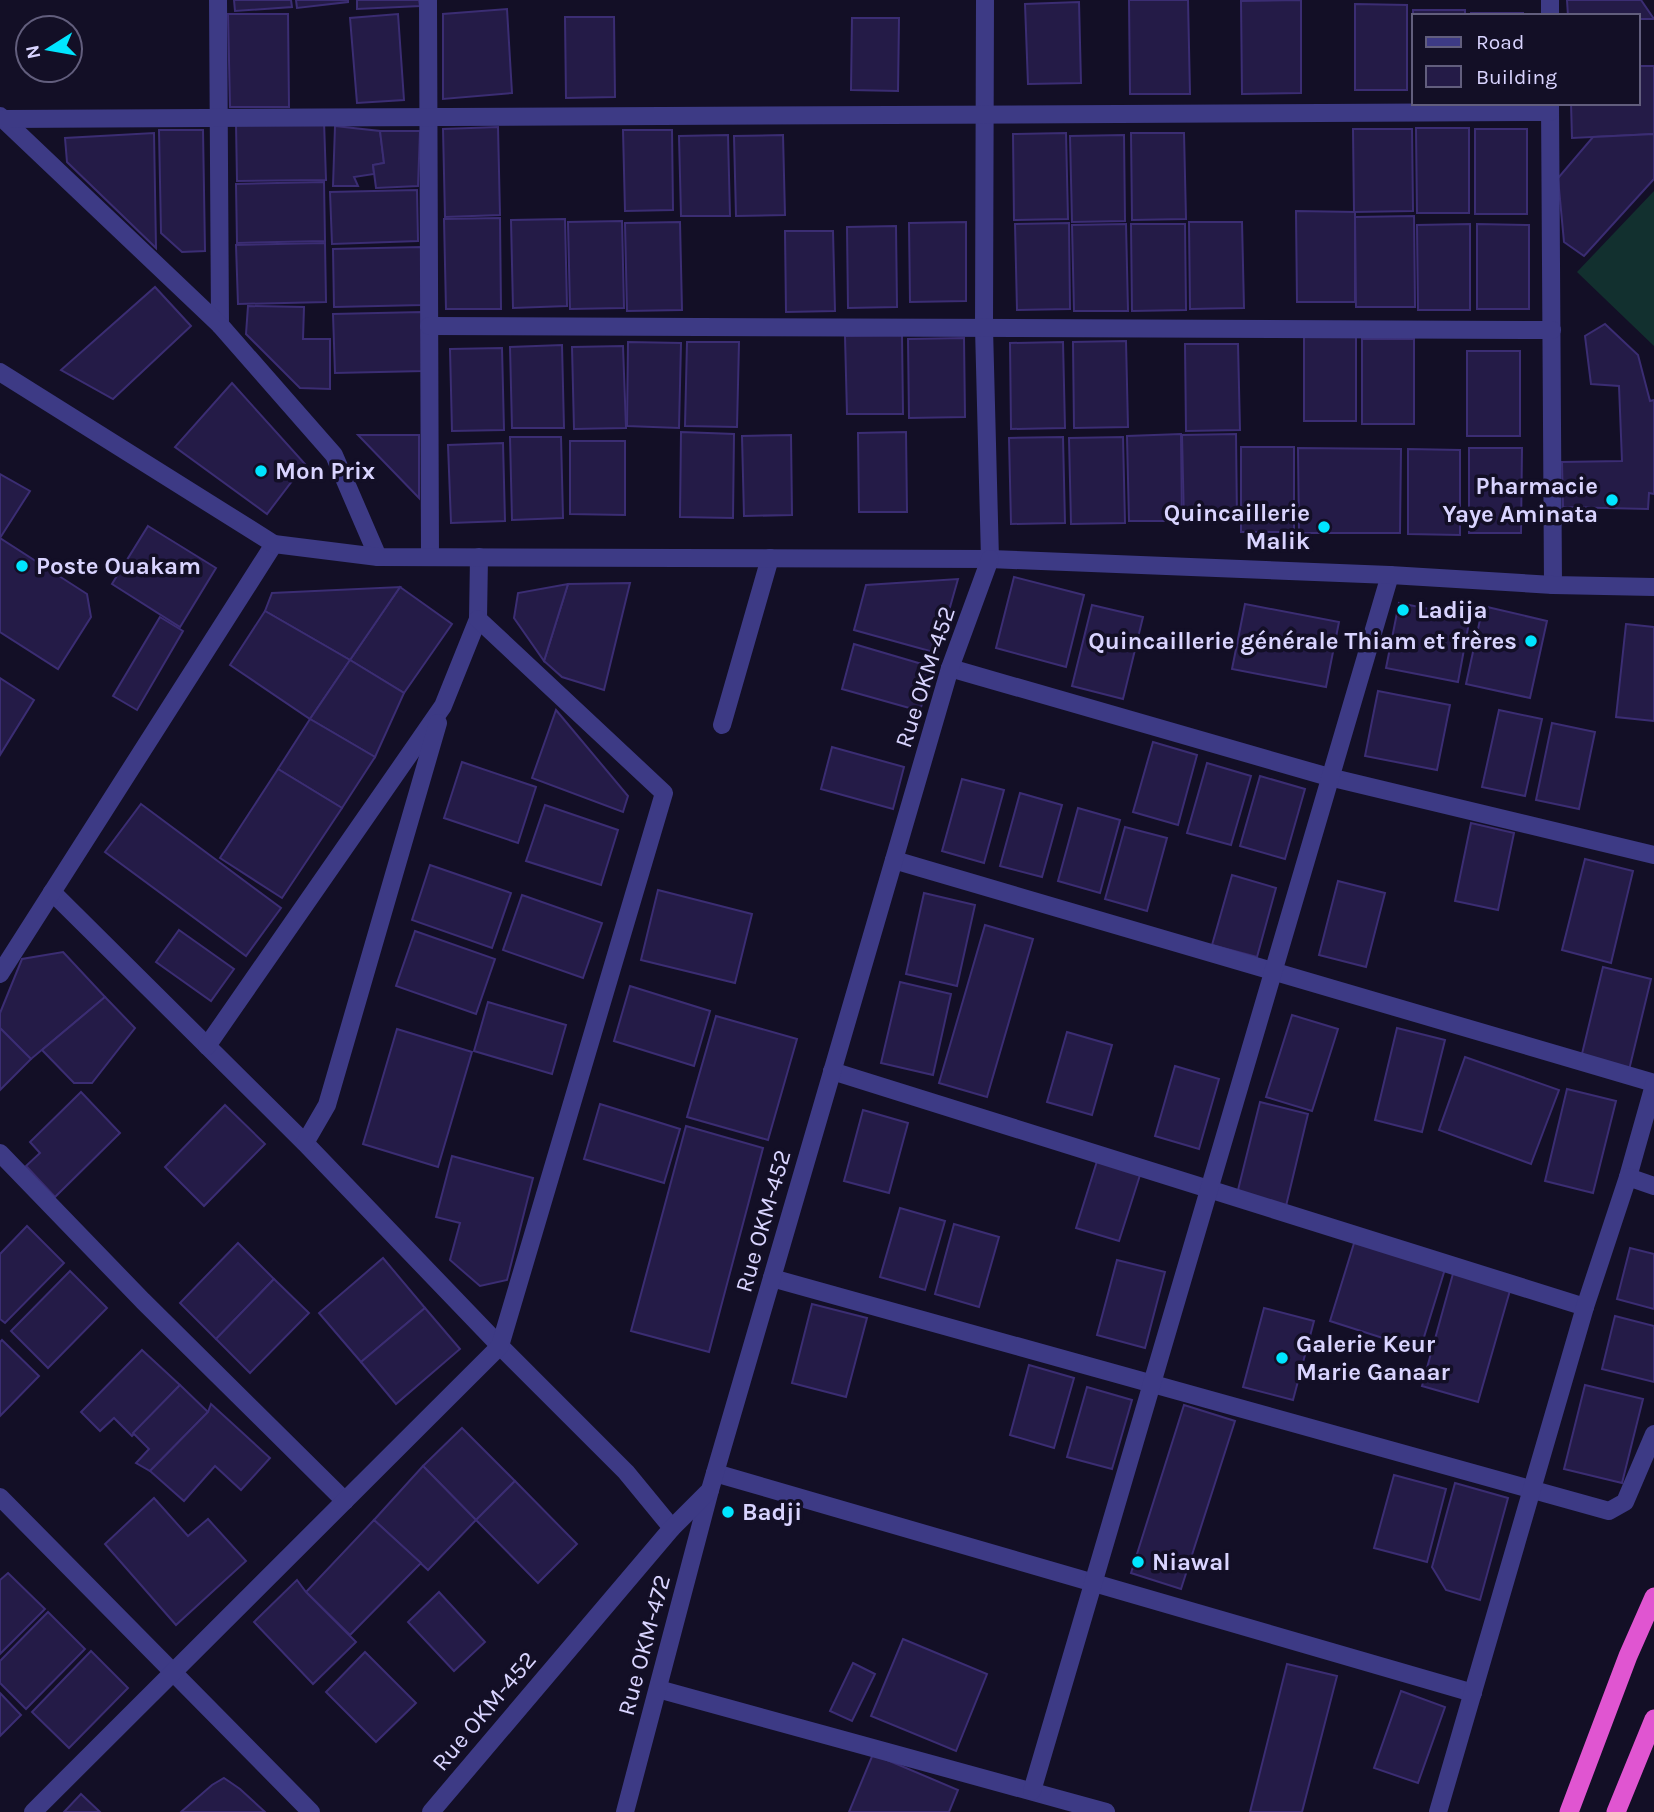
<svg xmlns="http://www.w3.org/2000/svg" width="1654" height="1812" viewBox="0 0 1654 1812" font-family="Karla,sans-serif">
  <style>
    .green { fill: #12302f }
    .building { fill: #241b47; stroke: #3b2d73; stroke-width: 2 }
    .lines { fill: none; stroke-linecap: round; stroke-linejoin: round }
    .minor { stroke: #3d3a85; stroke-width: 18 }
    .tertiary { stroke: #3d3a85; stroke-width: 18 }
    .trunk { stroke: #e055d1; stroke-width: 19 }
    .poi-dot { fill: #00e5ff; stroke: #130f26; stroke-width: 2.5 }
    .labels { text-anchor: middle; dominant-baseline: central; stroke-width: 7; stroke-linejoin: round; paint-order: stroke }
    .poi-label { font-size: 24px; font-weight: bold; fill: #d9d4ff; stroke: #130f26; text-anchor: start }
    .street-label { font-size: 24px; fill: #d9d4ff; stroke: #130f26 }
  </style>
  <rect width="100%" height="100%" fill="#130f26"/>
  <path class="green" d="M1654,191v155l-77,-74z"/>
  <g class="building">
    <path d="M234,0h57l1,7 -57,4z"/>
    <path d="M296,0h52v2l-51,6z"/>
    <path d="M357,0h62l1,6 -63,3z"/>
    <path d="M1129,0h59l2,94h-60z"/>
    <path d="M1301,0v93l-59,1 -1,-93z"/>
    <path d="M1567,0h74l13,19h-16v-3h-70z"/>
    <path d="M1079,2l2,81 -53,1 -3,-80z"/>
    <path d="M1355,4l52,1v85h-52z"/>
    <path d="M507,9l5,84 -69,6v-85z"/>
    <path d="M1413,10h52v6h-51v79z"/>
    <rect x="1471" y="13" width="52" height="3"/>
    <path d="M228,14h60l1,93h-59z"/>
    <path d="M398,14l6,86 -47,3 -7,-85z"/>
    <path d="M565,17h49l1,80 -49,1z"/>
    <path d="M852,18h47l-1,73 -47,-1z"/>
    <path d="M1638,66h16v68l-82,4 -1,-35h67z"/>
    <path d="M324,121l2,59 -89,1 -1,-58z"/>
    <path d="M335,126l45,5 4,32 -11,2 1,9 -20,3 4,9h-25z"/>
    <path d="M498,127l2,88 -55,2 -2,-88z"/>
    <path d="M1416,128h53v85h-52z"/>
    <path d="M1353,129h59l1,82 -59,1z"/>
    <rect x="1475" y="129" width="52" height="85"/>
    <path d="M159,130h44l2,121 -23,1 -21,-19z"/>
    <path d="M623,130h49l1,80 -48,1z"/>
    <path d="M380,131h40l-2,55 -42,2 -3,-23 11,-2z"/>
    <path d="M154,133l2,115 -89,-86 -2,-24z"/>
    <path d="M1066,133l2,86 -54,1 -1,-86z"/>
    <path d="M1131,133h53l2,86 -54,1z"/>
    <path d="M1654,134v45l-70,77 -20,-14 -6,-64 35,-41z"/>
    <path d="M728,135l2,81h-49l-2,-80z"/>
    <path d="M783,135l2,80 -49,1 -2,-80z"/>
    <path d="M1124,135l1,86 -53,1 -2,-86z"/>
    <path d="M324,182l1,59 -88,2 -1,-59z"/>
    <path d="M417,190l1,51 -86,3 -2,-52z"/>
    <path d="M1296,211l59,1v90h-58z"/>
    <path d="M1414,216l1,91h-59l-1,-90z"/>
    <path d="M500,218l1,91h-55l-2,-90z"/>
    <path d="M565,219l2,87 -54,2 -2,-88z"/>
    <path d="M622,221l2,87 -54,1 -2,-87z"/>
    <path d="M680,222l2,88 -55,1 -2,-88z"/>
    <path d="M966,222v79l-56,1 -1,-79z"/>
    <path d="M1189,222h53l2,86 -54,1z"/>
    <path d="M1069,223l1,86 -53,1 -2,-86z"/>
    <path d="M1126,224l2,87h-54l-2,-86z"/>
    <path d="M1131,224h54l1,86 -54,1z"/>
    <path d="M1470,224v86h-52l-1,-85z"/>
    <path d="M1477,224l52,1v84h-52z"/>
    <path d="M896,226l1,81 -49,1 -1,-81z"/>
    <path d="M785,231h48l2,80 -49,1z"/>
    <path d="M325,243l1,59 -88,2 -2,-59z"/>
    <path d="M421,247l2,58 -89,2 -1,-58z"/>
    <path d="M155,287l36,39 -78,73 -52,-29z"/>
    <path d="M248,306l56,1 -1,32h27v50l-30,-1 -54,-54z"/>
    <path d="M422,312l2,59 -89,2 -2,-59z"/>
    <path d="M1605,324l33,31 12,46 4,-1v94l-5,-1 -1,16 -85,-2 -1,-45 60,-1 -3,-75 -28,-2 -6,-48z"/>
    <path d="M902,335l1,79h-56l-2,-78z"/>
    <rect x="1304" y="336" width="52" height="85"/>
    <path d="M964,338l1,79 -56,1 -1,-79z"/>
    <rect x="1362" y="339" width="52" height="85"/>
    <path d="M1126,341l2,86 -54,1 -1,-86z"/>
    <path d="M628,342l53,1 -2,85 -52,-2z"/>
    <path d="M687,342h52l-2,85 -52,-1z"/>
    <path d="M1063,342l2,86 -54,1 -1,-86z"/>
    <path d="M1185,344h53l2,86 -54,1z"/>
    <path d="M562,345l2,83h-52l-2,-81z"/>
    <path d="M623,346l3,82 -52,1 -2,-82z"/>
    <path d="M502,348l2,82 -52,1 -2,-82z"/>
    <rect x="1467" y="351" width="53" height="85"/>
    <path d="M232,383l73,81 -38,50 -92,-67z"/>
    <path d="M681,432l53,2 -1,84 -53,-1z"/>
    <path d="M906,432l1,80h-48l-1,-79z"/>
    <path d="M1181,434l1,87h-53l-2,-85z"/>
    <path d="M1236,434l1,87h-53l-2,-86z"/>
    <path d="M358,435h61v63z"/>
    <path d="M791,435l1,80 -48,1 -2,-80z"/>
    <path d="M510,437h51l2,81 -51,2z"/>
    <path d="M1063,437l2,86 -54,1 -2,-86z"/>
    <path d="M1123,437l2,86 -54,1 -2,-86z"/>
    <path d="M570,441h55v74l-55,-1z"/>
    <path d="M503,443l2,78 -54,2 -3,-78z"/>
    <rect x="1241" y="447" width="53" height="85"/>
    <path d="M1298,448l103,1 -1,84h-101z"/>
    <path d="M1469,448h53l-1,85h-52z"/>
    <path d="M1408,449l52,1v85l-52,-1z"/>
    <path d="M0,474l30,17 -30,47 87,56 4,23 -33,52 -58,-37z"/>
    <path d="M148,526l68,42 -36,59 -68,-43z"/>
    <path d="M1014,577l70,18 -18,72 -70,-19z"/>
    <path d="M958,579l-21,74 -83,-23 12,-45z"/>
    <path d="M630,583l-26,107 -42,-13 -18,-16 24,-77z"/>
    <path d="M568,584l-24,77 -30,-43 4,-25z"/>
    <path d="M400,587l52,37 -48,69 -54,-33z"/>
    <path d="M400,587l-50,73 -85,-49 7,-18z"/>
    <path d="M1399,603l71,14 -12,65 -72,-14z"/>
    <path d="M1245,604l94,18 -13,65 -94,-18z"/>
    <path d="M1092,605l51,12 -20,82 -51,-13z"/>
    <path d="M1483,606l64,15 -17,77 -64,-14z"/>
    <path d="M265,611l85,49 -40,59 -80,-54z"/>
    <path d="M160,617l23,14 -46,79 -24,-14z"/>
    <path d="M1626,624l28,3v94l-38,-4z"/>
    <path d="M854,644l78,23 -12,44 -78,-22z"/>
    <path d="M350,660l54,33 -29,64 -65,-38z"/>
    <path d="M0,678l34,22 -34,55z"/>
    <path d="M1378,691l72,14 -13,65 -72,-14z"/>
    <path d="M556,710l72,86 -5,16 -91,-34z"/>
    <path d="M1499,710l43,9 -17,77 -43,-9z"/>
    <path d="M310,719l65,38 -33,51 -64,-39z"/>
    <path d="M1552,723l43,9 -16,77 -43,-9z"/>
    <path d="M1153,742l44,13 -19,70 -45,-13z"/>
    <path d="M832,747l72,20 -11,42 -72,-20z"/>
    <path d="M462,762l74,25 -18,56 -74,-25z"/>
    <path d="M1207,763l44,13 -20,69 -44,-12z"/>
    <path d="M278,769l64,39 -60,90 -62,-40z"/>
    <path d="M1260,776l45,13 -20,70 -45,-13z"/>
    <path d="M962,779l42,11 -20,73 -42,-12z"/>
    <path d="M1020,793l42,12 -20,72 -42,-11z"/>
    <path d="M141,804l140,104 -35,48 -141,-104z"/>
    <path d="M545,805l73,25 -17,55 -75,-24z"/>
    <path d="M1078,808l42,12 -20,73 -42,-12z"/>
    <path d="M1471,823l43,10 -16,77 -43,-9z"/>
    <path d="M1125,827l42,11 -20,73 -42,-12z"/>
    <path d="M1585,859l48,12 -22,92 -49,-13z"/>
    <path d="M430,865l81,28 -19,55 -80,-28z"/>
    <path d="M1232,875l44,13 -19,69 -45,-12z"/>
    <path d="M1338,881l47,12 -19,74 -47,-12z"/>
    <path d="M658,890l94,24 -17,69 -94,-23z"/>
    <path d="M924,893l51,12 -18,81 -51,-12z"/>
    <path d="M522,895l80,28 -19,55 -80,-28z"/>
    <path d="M985,925l48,14 -46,158 -48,-14z"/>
    <path d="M179,930l55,39 -23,32 -55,-39z"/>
    <path d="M415,931l80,28 -19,55 -80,-28z"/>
    <path d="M63,952l42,45 -74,62 -31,-31v-15l22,-54z"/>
    <path d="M1603,967l48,12 -22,91 -48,-12z"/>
    <path d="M900,982l51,12 -18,81 -52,-12z"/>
    <path d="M630,986l80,25 -16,55 -80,-25z"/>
    <path d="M105,997l30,31 -43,55h-18l-32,-33z"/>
    <path d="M488,1002l78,23 -14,49 -78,-23z"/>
    <path d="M1292,1015l46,14 -26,82 -46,-14z"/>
    <path d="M716,1016l81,23 -29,101 -81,-23z"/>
    <path d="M0,1028l31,31 -31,31z"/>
    <path d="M1397,1028l48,12 -23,92 -47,-12z"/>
    <path d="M397,1029l75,23 -34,115 -75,-23z"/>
    <path d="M1067,1032l45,13 -20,70 -45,-13z"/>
    <path d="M1465,1057l94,33 -28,74 -92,-34z"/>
    <path d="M1175,1066l44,13 -20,70 -44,-13z"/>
    <path d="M1567,1089l49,12 -23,92 -48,-12z"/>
    <path d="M81,1092l39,41 -65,64 -29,-31 14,-13 -10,-11z"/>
    <path d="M1260,1102l48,12 -22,92 -49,-12z"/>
    <path d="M600,1104l80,25 -16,54 -80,-24z"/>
    <path d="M225,1105l40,39 -61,62 -39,-39z"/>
    <path d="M863,1110l45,13 -19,70 -45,-12z"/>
    <path d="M686,1126l77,22 -54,204 -78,-21z"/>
    <path d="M452,1156l81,22 -26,102 -27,6 -30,-26 10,-37 -24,-6z"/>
    <path d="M1098,1158l43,14 -22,69 -43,-13z"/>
    <path d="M900,1208l45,13 -20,69 -45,-13z"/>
    <path d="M954,1224l45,13 -20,70 -44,-13z"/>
    <path d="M27,1226l37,37 -59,60 -5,-4v-65z"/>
    <path d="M1355,1240l90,29 -25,81 -90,-29z"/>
    <path d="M238,1243l36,36 -58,60 -36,-36z"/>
    <path d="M1630,1248l24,6v55l-37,-10z"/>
    <path d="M383,1258l42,50 -64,54 -42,-49z"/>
    <path d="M1117,1260l48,12 -20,76 -48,-13z"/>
    <path d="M1454,1270l57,17 -33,115 -56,-16z"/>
    <path d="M70,1271l37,37 -59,60 -37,-37z"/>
    <path d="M274,1279l35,34 -59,60 -34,-34z"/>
    <path d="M812,1304l55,14 -21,79 -54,-14z"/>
    <path d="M425,1308l35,41 -64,55 -35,-42z"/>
    <path d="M1264,1308l50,13 -21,79 -50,-13z"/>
    <path d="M1615,1316l39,10v56l-52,-13z"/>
    <path d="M2,1340l37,36 -39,40v-74z"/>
    <path d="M142,1350l38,35 -48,51 -18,-18 -14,13 -19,-19z"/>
    <path d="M1029,1365l45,13 -20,70 -44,-13z"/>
    <path d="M180,1385l28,27 -58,59 -14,-8 13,-14 -16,-16z"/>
    <path d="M1585,1385l58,14 -21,84 -58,-14z"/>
    <path d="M1087,1387l45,13 -20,69 -45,-12z"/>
    <path d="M211,1404l59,54 -29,32 -26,-24 -31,35 -34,-30 58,-59z"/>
    <path d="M1184,1405l51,16 -54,168 -50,-16z"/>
    <path d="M462,1428l53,53 -39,39 -53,-54z"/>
    <path d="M423,1466l53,54 -48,50 -54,-50z"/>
    <path d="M1394,1475l52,14 -19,73 -53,-14z"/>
    <path d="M515,1481l62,63 -39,39 -62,-63z"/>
    <path d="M1455,1483l53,15 -28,102 -34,-10 -14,-23z"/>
    <path d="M154,1498l34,38 20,-17 38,42 -70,64 -71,-81z"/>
    <path d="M374,1520l47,43 -71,72 -44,-43z"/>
    <path d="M8,1573l37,36 -45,45v-74z"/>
    <path d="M297,1580l9,12 50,50 -43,42 -59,-62z"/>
    <path d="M439,1592l46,50 -31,29 -46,-49z"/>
    <path d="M48,1612l37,37 -59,60 -26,-26v-22z"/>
    <path d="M903,1639l84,35 -31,77 -85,-35z"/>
    <path d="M91,1651l37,37 -59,60 -37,-36z"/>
    <path d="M365,1652l51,51 -40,39 -50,-50z"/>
    <path d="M853,1663l22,11 -23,47 -22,-10z"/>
    <path d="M1287,1664l50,12 -35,136h-52z"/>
    <path d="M1401,1691l44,16 -27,76 -44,-15z"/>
    <path d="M0,1693l21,22 -21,21z"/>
    <path d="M873,1754l85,36 -9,22h-100z"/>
    <path d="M224,1778l16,11 25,23h-84l31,-27z"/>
    <path d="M81,1794l19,18h-36z"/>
  </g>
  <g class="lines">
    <g class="minor">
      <path d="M218,0l2,325"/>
      <path d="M428,0l2,557"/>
      <path d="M985,0l-1,328 6,231"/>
      <path d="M1550,0v16"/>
      <path d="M1550,103l3,482"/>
      <path d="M0,116l220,209 114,130 44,102"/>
      <path d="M3,119l1547,-7"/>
      <path d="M429,326l1123,4"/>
      <path d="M950,668l379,109 325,78"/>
      <path d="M722,725l48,-167"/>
      <path d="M894,860l760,223"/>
      <path d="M52,892l253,251 195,203 126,126 46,56"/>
      <path d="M0,974l274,-430"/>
      <path d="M207,1046l236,-340 35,-87 1,-62"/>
      <path d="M832,1071l753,236"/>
      <path d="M305,1143l22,-38 111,-382"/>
      <path d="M0,1153l143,148 202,200"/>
      <path d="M1628,1177l26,-92"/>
      <path d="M772,1278l837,233 16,-9 29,-68"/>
      <path d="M715,1473l758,220"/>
      <path d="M0,1497l311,315"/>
      <path d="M658,1689l448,123"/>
      <path d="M1032,1791l358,-1216"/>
      <path d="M33,1812l467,-466 164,-553 -186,-174"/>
      <path d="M625,1812l85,-322"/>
      <path d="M1438,1812l147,-505 43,-130 26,9"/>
    </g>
    <g class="tertiary">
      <path d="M0,372l274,172 104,13 612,2 400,16 163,10 101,2"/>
      <path d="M431,1812l241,-284 38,-38 240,-822 40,-109"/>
    </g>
    <g class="trunk">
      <path d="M1569,1812l59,-156 26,-59"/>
      <path d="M1616,1812l38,-93"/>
    </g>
  </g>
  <g class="poi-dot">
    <circle cx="261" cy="471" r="7"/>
    <circle cx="1612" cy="500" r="7"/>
    <circle cx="1324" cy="527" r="7"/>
    <circle cx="22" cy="566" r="7"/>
    <circle cx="1403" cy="610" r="7"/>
    <circle cx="1531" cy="641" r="7"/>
    <circle cx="1282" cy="1358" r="7"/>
    <circle cx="728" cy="1512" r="7"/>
    <circle cx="1138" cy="1562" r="7"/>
  </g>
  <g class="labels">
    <g class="poi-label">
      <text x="275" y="471">Mon Prix</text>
      <text x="1598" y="486" text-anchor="end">Pharmacie<tspan x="1598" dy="28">Yaye Aminata</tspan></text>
      <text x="1310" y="513" text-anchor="end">Quincaillerie<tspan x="1310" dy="28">Malik</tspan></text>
      <text x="36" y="566">Poste Ouakam</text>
      <text x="1417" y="610">Ladija</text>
      <text x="1517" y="641" text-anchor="end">Quincaillerie générale Thiam et frères</text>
      <text x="1296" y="1344">Galerie Keur<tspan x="1296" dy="28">Marie Ganaar</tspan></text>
      <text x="742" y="1512">Badji</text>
      <text x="1152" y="1562">Niawal</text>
    </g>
    <g class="street-label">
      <text transform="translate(925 677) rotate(-72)">Rue OKM-452</text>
      <text transform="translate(763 1221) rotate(-74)">Rue OKM-452</text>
      <text transform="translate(644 1645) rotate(-75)">Rue OKM-472</text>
      <text transform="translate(484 1711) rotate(-50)">Rue OKM-452</text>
    </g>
  </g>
  <rect x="1412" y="14" width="228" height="91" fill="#130f26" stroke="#625e7d" stroke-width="2"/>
  <rect x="1426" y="37" width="35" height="10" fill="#3d3a85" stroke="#625e7d" stroke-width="2"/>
  <text x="1476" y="49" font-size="21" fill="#d9d4ff">Road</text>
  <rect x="1426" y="66" width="35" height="21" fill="#241b47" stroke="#625e7d" stroke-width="2"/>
  <text x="1476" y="84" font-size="21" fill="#d9d4ff">Building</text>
  <g transform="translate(49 49) rotate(259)"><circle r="33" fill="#130f26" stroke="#625e7d" stroke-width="2"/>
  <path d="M0-5L12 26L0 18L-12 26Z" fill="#00e5ff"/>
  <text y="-10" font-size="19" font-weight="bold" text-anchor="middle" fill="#d9d4ff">N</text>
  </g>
</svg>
